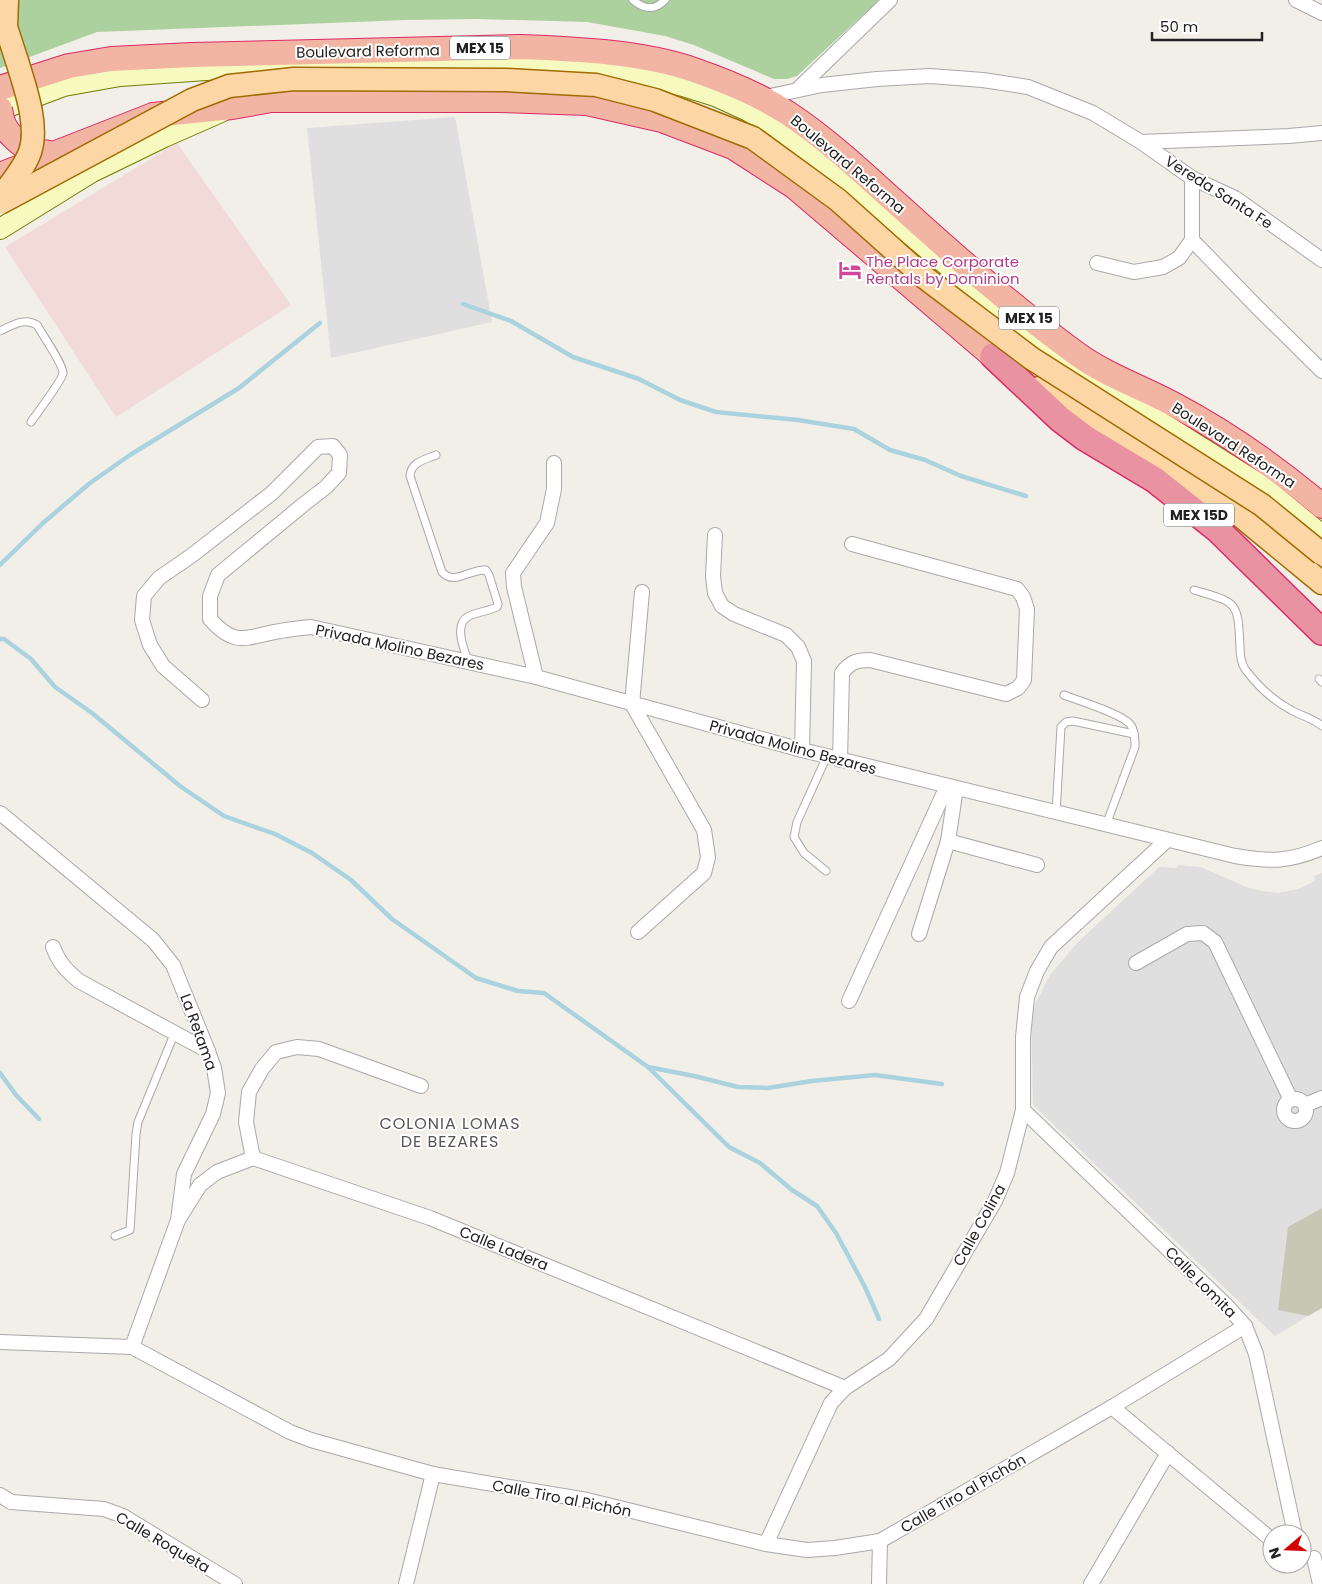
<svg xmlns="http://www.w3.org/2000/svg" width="1322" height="1584" viewBox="0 0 1322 1584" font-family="Poppins,sans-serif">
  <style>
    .residential { fill: #e0dfdf }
    .commercial { fill: #f2dad9 }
    .construction { fill: #c7c7b4 }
    .forest { fill: #add19e }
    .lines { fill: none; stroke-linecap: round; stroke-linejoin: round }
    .stream { stroke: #aad3df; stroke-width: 4.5 }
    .service-casing { stroke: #a9a9a9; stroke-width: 9 }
    .minor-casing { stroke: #a9a9a9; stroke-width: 16 }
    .secondary-casing { stroke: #707d05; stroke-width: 22 }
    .primary-casing { stroke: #a06b00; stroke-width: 25 }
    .trunk-casing { stroke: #dc2a67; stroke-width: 26 }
    .motorway-casing { stroke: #dc2a67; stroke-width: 28 }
    .service { stroke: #fff; stroke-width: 7 }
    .minor { stroke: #fff; stroke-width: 14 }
    .secondary { stroke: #f7fabf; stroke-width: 20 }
    .primary { stroke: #fcd6a4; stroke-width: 22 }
    .trunk { stroke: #f2b4a3; stroke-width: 24 }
    .motorway { stroke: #e892a2; stroke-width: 25 }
    .primary-bridge-casing { stroke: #a06b00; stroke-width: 25; stroke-linecap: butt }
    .trunk-bridge-casing { stroke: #dc2a67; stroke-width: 26; stroke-linecap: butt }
    .primary-bridge { stroke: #fcd6a4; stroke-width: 22 }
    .trunk-bridge { stroke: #f2b4a3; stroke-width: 24 }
    .labels { text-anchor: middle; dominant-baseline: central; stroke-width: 4; stroke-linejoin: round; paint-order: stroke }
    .shield { fill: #fff; stroke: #646464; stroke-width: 1 }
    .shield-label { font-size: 14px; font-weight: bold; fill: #222 }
    .street-label { font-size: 15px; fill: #222; stroke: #fff }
    .hotel-label { font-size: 15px; fill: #b23c85; stroke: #fff; text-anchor: start }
    .neighbourhood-label { font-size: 16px; letter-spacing: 1px; fill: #555; stroke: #fff }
  </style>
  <rect width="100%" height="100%" fill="#f2efe9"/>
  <g class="residential">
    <path d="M455,117l37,205 -161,36 -24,-230z"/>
    <path d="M1178,865l23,2 45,20 16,4 16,2 20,-4 17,-8 -1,-5 8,-3v435l-47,28 -242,-231 -2,-93 19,-37 27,-32 82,-76 17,1z"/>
  </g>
  <path class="commercial" d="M177,143l114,162 -175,112 -111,-170z"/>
  <path class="construction" d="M1322,1208v100l-14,8 -30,-6 10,-83z"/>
  <path class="forest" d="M0,0h879l-82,76 -10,3h-13l-80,-34 -29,-9 -78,-14 -110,-3 -72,1 -308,12 -97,36z"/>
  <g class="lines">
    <g class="stream">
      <path d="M463,304l48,17 62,36 66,22 41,21 36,12 82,8 56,9 36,21 35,10 36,16 65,20"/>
      <path d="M0,565l43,-42 47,-40 40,-28 109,-67 81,-65"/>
      <path d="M0,639h4l27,20 24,28 37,26 88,73 44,30 51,18 37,19 39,27 41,39 84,59 42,13 26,2 104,74 81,80 31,16 32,27 25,16 19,27 29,54 14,32"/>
      <path d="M648,1067l46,9 44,11 30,1 44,-7 63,-6 67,9"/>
      <path d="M0,1073l16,22 23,24"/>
    </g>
    <defs>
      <g id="service">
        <path d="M633,0c10,9 22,11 32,0"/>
        <path d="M0,331c13,-6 24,-14 37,-6 5,9 26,39 26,48 -1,8 -26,40 -32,49"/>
        <path d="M436,455c-12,5 -25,7 -26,21l32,96c12,14 27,-3 44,-2l3,5 9,29 -1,3c-9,4 -19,5 -28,9 -16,8 -5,33 -1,45"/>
        <path d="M1194,590c43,13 44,10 46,57 0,7 1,16 5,22 12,16 29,32 46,41 10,6 22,8 31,16"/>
        <path d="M1319,679l3,3"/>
        <path d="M1064,695c15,6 56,18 66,29 5,6 5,16 5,23l-29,78"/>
        <path d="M1056,813l5,-86 5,-5 7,-1 61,13"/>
        <path d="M826,871l-22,-18 -10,-16 3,-15 30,-66"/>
        <path d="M115,1236l15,-6 6,-96 2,-12 37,-90"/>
      </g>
      <g id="minor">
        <path d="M1296,0l26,13"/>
        <path d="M798,89l92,-89"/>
        <path d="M761,98l61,-13 55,-6 53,-3 53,4 45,7 65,26 48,29 51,36 43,20 87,62"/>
        <path d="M1141,142l148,-6 33,-3"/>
        <path d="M1192,178v62l64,66 66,65"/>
        <path d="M1097,263l37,9 29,-5 16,-9 13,-18"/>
        <path d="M715,535l-2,41 2,17 7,13 12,8 52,21 12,12 6,14 -2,89"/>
        <path d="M536,677l-22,-90 -1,-14 34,-50 7,-34v-26"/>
        <path d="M202,700l-39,-34 -13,-21 -8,-25 2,-24 15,-18 32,-22 81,-63 46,-46 15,-1 7,9 -1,18 -13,14 -22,17 -86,71 -8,21v23c26,30 38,17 70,12 11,-2 21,-3 31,-4l225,50 266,73 433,106c36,6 54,6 87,-8"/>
        <path d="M840,760l2,-87c8,-11 15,-13 28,-13l136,34 12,-6 6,-8 3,-71 -4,-12 -6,-8 -165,-45"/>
        <path d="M0,813l153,127 20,25 35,86 6,17 4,25 -5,21 -29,60 -6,46 -46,127"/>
        <path d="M948,841l89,24"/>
        <path d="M638,932l66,-59 4,-16 -4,-27 -72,-126 10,-112"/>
        <path d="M919,934l29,-93 8,-53"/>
        <path d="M53,947c6,16 14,24 26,34l129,70"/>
        <path d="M1136,963l51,-29 16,-1 12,9 76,158"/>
        <path d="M849,1001l98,-215"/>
        <circle cx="1295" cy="1110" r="11"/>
        <path d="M1305,1105l17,-7"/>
        <path d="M1023,1110l202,194 20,22 11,28 39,180"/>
        <path d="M253,1158l-7,-36 3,-30 13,-23 14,-17 21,-5 22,2 102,37"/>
        <path d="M178,1220l22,-35 17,-13 36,-14 177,60 415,170"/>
        <path d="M0,1342l132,5 158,85 21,8 122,34 154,26 179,44 41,6 28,-2 45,-7 232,-134 133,-81"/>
        <path d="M1112,1407l160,133"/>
        <path d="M0,1495l11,7 93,7 19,7 112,68"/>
        <path d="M766,1544l65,-141 14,-15 44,-29 37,-40 69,-118 12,-28 16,-63v-73l4,-40 10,-26 14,-24 116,-107"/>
        <path d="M1314,1558l6,26"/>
        <path d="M406,1584l27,-110"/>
        <path d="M879,1584l1,-43"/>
        <path d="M1091,1584l77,-131"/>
      </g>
      <g id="secondary">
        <path d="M0,110l64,-24 56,-10 86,-6 179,-5 172,1 59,6 67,14 32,10 33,15 30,18 74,57 219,183 28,20 49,25 116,73 58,48"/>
        <path d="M0,229l92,-57 72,-35 57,-25"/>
      </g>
      <g id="primary">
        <path d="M7,0l-1,27 11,34"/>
        <path d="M1039,388l42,29 150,91 91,75"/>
      </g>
      <g id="trunk">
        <path d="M0,88l69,-22 42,-7 81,-4 328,-8c55,2 123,5 174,23 32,11 66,25 95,44 44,29 83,68 123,103 53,48 107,95 165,137 29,21 64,33 96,50 53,28 103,63 149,102"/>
        <path d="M2,119c3,13 19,28 31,31 5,2 11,2 16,3"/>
        <path d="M0,175l153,-60 79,-8 39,-7h229l87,3 75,17 71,27 62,40 198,169"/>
      </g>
      <path id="motorway" d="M993,356l67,63 25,19 70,42 63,50 104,102"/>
    </defs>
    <use href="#service" class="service-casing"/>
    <use href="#minor" class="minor-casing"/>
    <use href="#secondary" class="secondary-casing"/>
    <use href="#primary" class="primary-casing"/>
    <use href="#trunk" class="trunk-casing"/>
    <use href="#motorway" class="motorway-casing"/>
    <use href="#service" class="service"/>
    <use href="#minor" class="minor"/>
    <use href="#secondary" class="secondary"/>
    <use href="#primary" class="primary"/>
    <use href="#trunk" class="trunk"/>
    <use href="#motorway" class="motorway"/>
    <defs>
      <g id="primary-bridge">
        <path d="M0,198c10,-14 24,-29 30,-46 9,-26 -5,-65 -13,-91"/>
        <path d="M0,203l192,-103 37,-14 65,-7 212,1 90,5 59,15 98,38 85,62 86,77 107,81 231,147 60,49"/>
      </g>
      <path id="trunk-bridge" d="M0,109l2,10"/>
    </defs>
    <use href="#primary-bridge" class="primary-bridge-casing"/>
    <use href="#trunk-bridge" class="trunk-bridge-casing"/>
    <use href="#primary-bridge" class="primary-bridge"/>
    <use href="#trunk-bridge" class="trunk-bridge"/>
  </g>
  <defs>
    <symbol id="hotel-bare" viewBox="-9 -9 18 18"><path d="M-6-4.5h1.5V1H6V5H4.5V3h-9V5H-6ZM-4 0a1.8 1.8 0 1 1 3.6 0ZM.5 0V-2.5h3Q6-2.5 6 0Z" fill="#d1479c" stroke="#fff" stroke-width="2.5" paint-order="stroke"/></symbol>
  </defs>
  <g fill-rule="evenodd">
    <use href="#hotel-bare" x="834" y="254" width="32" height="32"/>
  </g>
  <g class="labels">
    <g class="shield">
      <rect x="450" y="36.5" width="60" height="23" rx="4"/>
      <rect x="999" y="306.5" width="60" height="23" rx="4"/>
      <rect x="1164" y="503.5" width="70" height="23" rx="4"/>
    </g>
    <g class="shield-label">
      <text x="480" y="48">MEX 15</text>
      <text x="1029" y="318">MEX 15</text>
      <text x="1199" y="515">MEX 15D</text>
    </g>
    <g class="street-label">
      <text transform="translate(368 51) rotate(-1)">Boulevard Reforma</text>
      <text transform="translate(848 164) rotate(40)">Boulevard Reforma</text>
      <text transform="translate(1219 192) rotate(32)">Vereda Santa Fe</text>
      <text transform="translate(1234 445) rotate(33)">Boulevard Reforma</text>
      <text transform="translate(400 647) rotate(12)">Privada Molino Bezares</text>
      <text transform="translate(793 747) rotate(15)">Privada Molino Bezares</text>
      <text transform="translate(199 1032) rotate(70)">La Retama</text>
      <text transform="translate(979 1225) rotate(-61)">Calle Colina</text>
      <text transform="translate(504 1248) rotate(22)">Calle Ladera</text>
      <text transform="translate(1201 1282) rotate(45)">Calle Lomita</text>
      <text transform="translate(963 1493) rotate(-30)">Calle Tiro al Pichón</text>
      <text transform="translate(562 1498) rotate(11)">Calle Tiro al Pichón</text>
      <text transform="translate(163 1542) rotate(30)">Calle Roqueta</text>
    </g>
    <g class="hotel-label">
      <text x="866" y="261">The Place Corporate<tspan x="866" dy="17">Rentals by Dominion</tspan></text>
    </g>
    <g class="neighbourhood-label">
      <text x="450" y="1123">COLONIA LOMAS<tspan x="450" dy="18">DE BEZARES</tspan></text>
    </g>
  </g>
  <g transform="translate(1287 1549) rotate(251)"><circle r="24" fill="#ffffff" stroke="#a7a7a7"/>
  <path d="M0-4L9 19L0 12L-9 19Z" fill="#d40000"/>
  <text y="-8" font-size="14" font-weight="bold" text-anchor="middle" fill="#222222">N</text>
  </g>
  <path d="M1152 32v8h110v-8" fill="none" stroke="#222222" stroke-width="2.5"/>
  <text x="1160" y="32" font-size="15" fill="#222222" stroke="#ffffff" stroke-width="4" paint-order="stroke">50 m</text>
</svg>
